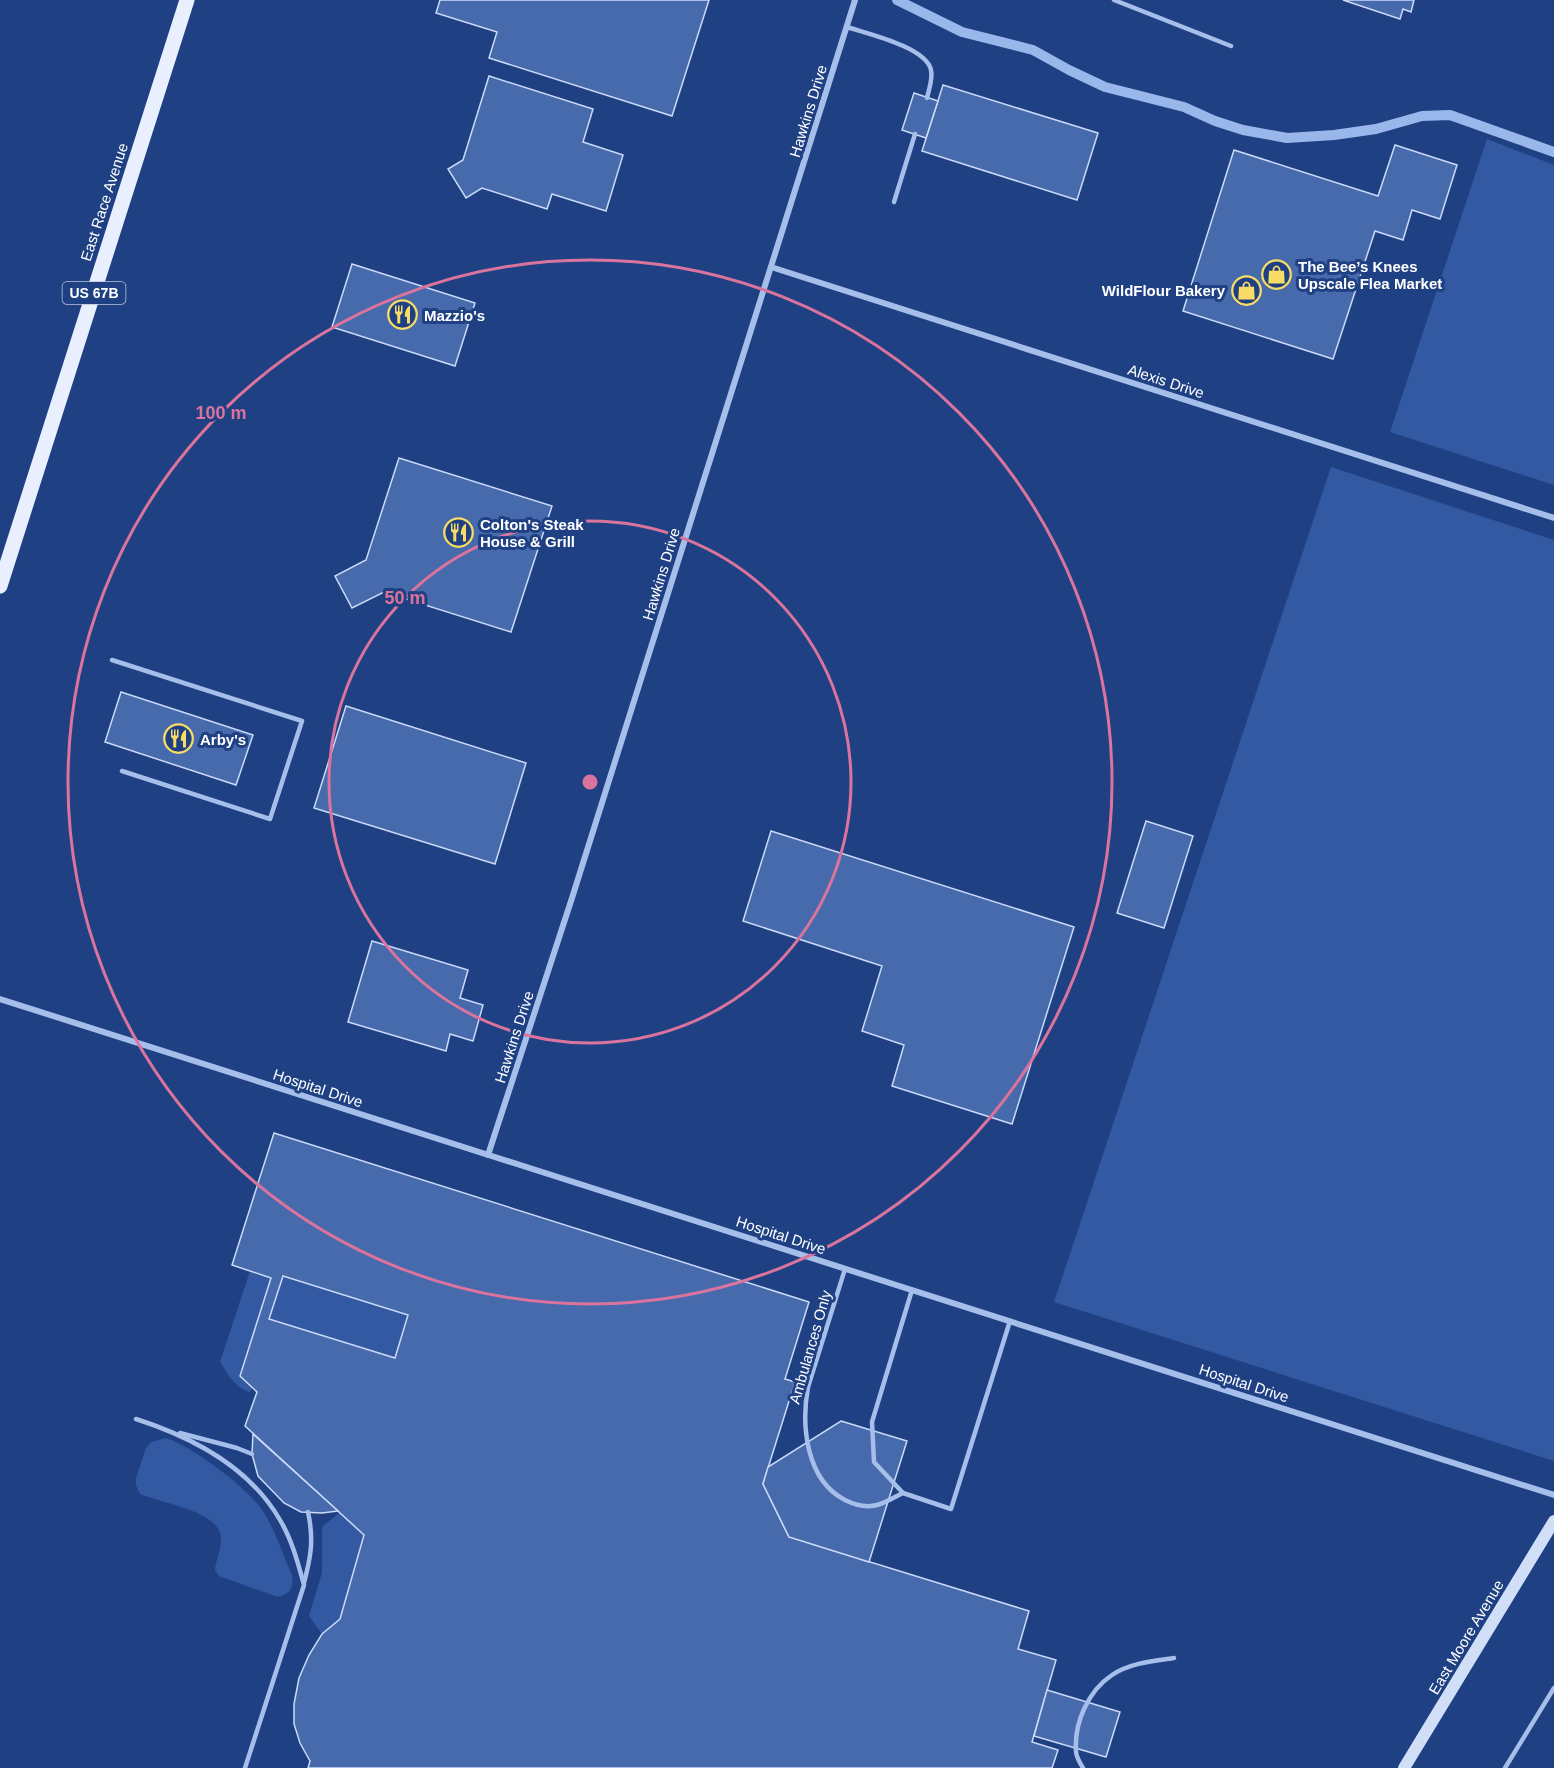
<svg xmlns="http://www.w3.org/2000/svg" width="1554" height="1768" viewBox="0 0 1554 1768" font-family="Helvetica,sans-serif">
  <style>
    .green { fill: #3259a1 }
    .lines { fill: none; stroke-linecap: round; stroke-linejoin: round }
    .stream { stroke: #99b7eb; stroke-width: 10 }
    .building { fill: #476aac; stroke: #cadaf7; stroke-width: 1.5; fill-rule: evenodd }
    .lane { stroke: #a6beea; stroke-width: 4.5 }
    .street { stroke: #a6beea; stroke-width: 6 }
    .secondary { stroke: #d1def7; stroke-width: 12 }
    .primary { stroke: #e9effe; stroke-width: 15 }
    .ring { fill: none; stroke: #da749d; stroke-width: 3 }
    .labels { text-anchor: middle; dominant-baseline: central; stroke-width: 6; stroke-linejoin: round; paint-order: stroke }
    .shield { fill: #1f4184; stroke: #bcc6da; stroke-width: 1.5 }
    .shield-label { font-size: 14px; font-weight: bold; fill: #fff }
    .street-label { font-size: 15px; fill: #fff; stroke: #1f4184 }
    .poi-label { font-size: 15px; font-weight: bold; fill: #fff; stroke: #1f4184; text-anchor: start }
    .centre { fill: #da749d; stroke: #1f4184; stroke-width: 3 }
    .ring-label { font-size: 18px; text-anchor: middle; font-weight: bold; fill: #da749d; stroke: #1f4184; stroke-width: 6; stroke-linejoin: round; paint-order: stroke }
  </style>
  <rect width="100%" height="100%" fill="#1f4184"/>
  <g class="green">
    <path d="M1487,139l67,26v320l-164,-53z"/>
    <path d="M1331,467l223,73v921l-500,-159z"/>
    <path d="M250,1271l21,7 -31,97 12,13 -2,4c-15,-4 -22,-18 -30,-30z"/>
    <path d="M283,1276l125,39 -13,43 -126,-39z"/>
    <path d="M166,1438c26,8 77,47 94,69 14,19 22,46 32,68 2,12 -1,19 -14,22l-59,-21 -4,-6c1,-11 7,-21 6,-33 -2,-26 -60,-34 -81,-43l-4,-9v-7l10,-30 5,-6z"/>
    <path d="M339,1513l25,22 -24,84 -18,15 -13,-18 13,-43v-46z"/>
  </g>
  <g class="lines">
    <path class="stream" d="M897,0l65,32 71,18 36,20 36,17 79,20 31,14 28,9 44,8 47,-3 42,-6 46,-13 28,-1 104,37"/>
  </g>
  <g class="building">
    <path d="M440,0h269l-37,116 -183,-58 8,-26 -61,-19z"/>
    <path d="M1343,0h71l-3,12 -8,-3 -3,10z"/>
    <path d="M489,76l104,33 -10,33 40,13 -17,56 -54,-17 -5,15 -65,-21 -16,10 -18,-29 15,-9z"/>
    <path d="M943,85l155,48 -21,67 -155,-49z"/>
    <path d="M914,93l24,8 -12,37 -24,-8z"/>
    <path d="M1395,145l62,20 -17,54 -28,-9 -9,30 -28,-9 -42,128 -150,-48 51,-161 144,46z"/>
    <path d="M352,264l123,39 -20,63 -123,-39z"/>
    <path d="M399,458l153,48 -41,126 -127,-40 -32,16 -17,-32 31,-16z"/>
    <path d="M121,692l132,43 -17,50 -131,-43z"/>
    <path d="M346,706l180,57 -31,101 -181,-56z"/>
    <path d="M1146,821l47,15 -29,92 -47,-15z"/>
    <path d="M771,831l303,96 -62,197 -120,-38 12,-41 -42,-14 20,-65 -139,-45z"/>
    <path d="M372,941l96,29 -8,28 23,7 -10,36 -23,-7 -4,17 -98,-29z"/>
    <path d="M274,1133l535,169 -24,77 10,3 -32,102 26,53 240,74 -11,38 38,11 -24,82 26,8 -6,18h-744l2,-7 -10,-18 -6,-19v-20l5,-26 10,-23 13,-21 18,-15 24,-84 -119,-109 12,-34 -17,-16 31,-98 -39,-13zM283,1276l125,39 -13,43 -126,-39z"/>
    <path d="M841,1421l66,20 -38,121 -80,-25 -26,-53 5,-17z"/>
    <path d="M253,1434l85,77 -16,2 -21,-1 -17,-9 -26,-27 -6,-22z"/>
    <path d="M1047,1690l73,22 -14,45 -72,-21z"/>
  </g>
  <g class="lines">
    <g class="lane">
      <path d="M1114,0l117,46"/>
      <path d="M847,27c21,7 79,20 84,43 2,9 -2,19 -4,28"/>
      <path d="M894,202l21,-68"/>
      <path d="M112,660l190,61 -32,98 -148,-48"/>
      <path d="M845,1269l-37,118c-7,39 -2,93 37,113 10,5 21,8 32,5 9,-2 17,-8 26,-12"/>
      <path d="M912,1290l-40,132 2,40 29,31 48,16 59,-188"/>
      <path d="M136,1419c56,18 113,47 144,101 12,20 18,43 24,65l-59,183"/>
      <path d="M180,1433l57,15 15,6"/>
      <path d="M304,1583c7,-27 10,-43 4,-71"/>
      <path d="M1083,1768c-3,-5 -7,-11 -7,-17 -2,-28 12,-60 36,-76 18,-12 41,-14 62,-17"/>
      <path d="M1505,1768l49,-80"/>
    </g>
    <g class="street">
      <path d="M771,267l783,251"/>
      <path d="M0,999l1554,496"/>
      <path d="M488,1155l84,-257 283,-898"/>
    </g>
    <path class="secondary" d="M1404,1768l150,-247"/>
    <path class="primary" d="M0,586l187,-586"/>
  </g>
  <g class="ring">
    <circle cx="590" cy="782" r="261"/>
    <circle cx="590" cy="782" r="522"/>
  </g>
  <defs>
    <symbol id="shop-ring" viewBox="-11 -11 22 22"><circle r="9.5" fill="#1f4184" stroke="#f8dc65" stroke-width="1.5"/><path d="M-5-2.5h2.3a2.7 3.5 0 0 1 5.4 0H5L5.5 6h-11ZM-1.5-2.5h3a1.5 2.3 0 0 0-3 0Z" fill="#f8dc65"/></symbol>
    <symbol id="restaurant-ring" viewBox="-11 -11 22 22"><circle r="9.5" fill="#1f4184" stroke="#f8dc65" stroke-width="1.5"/><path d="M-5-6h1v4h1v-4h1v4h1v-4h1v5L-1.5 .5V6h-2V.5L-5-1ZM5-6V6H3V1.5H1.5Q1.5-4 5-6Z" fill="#f8dc65"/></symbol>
  </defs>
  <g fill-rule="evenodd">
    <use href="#shop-ring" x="1260" y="258" width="33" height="33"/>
    <use href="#shop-ring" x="1230" y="274" width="33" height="33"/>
    <use href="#restaurant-ring" x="386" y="298" width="33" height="33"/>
    <use href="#restaurant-ring" x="442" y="516" width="33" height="33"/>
    <use href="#restaurant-ring" x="162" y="722" width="33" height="33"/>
  </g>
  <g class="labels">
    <rect class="shield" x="62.5" y="282" width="63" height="22" rx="4.5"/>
    <g class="shield-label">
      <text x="94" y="293">US 67B</text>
    </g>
    <g class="street-label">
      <text transform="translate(808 111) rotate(-73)">Hawkins Drive</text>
      <text transform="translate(104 202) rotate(-72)">East Race Avenue</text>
      <text transform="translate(1166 381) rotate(18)">Alexis Drive</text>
      <text transform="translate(661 574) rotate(-73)">Hawkins Drive</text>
      <text transform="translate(514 1037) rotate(-72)">Hawkins Drive</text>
      <text transform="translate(318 1088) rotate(18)">Hospital Drive</text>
      <text transform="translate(781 1235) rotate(18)">Hospital Drive</text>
      <text transform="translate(810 1347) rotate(-74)">Ambulances Only</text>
      <text transform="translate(1244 1383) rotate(18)">Hospital Drive</text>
      <text transform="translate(1466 1637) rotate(-59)">East Moore Avenue</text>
    </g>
    <g class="poi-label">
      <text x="1298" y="266">The Bee’s Knees<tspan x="1298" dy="17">Upscale Flea Market</tspan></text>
      <text x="1225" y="290" text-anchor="end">WildFlour Bakery</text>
      <text x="424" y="315">Mazzio's</text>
      <text x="480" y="524">Colton's Steak<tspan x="480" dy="17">House &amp; Grill</tspan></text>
      <text x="200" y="739">Arby's</text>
    </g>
  </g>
  <circle cx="590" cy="782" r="9" class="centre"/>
  <g class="ring-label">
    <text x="221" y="419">100 m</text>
    <text x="405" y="604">50 m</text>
  </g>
</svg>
